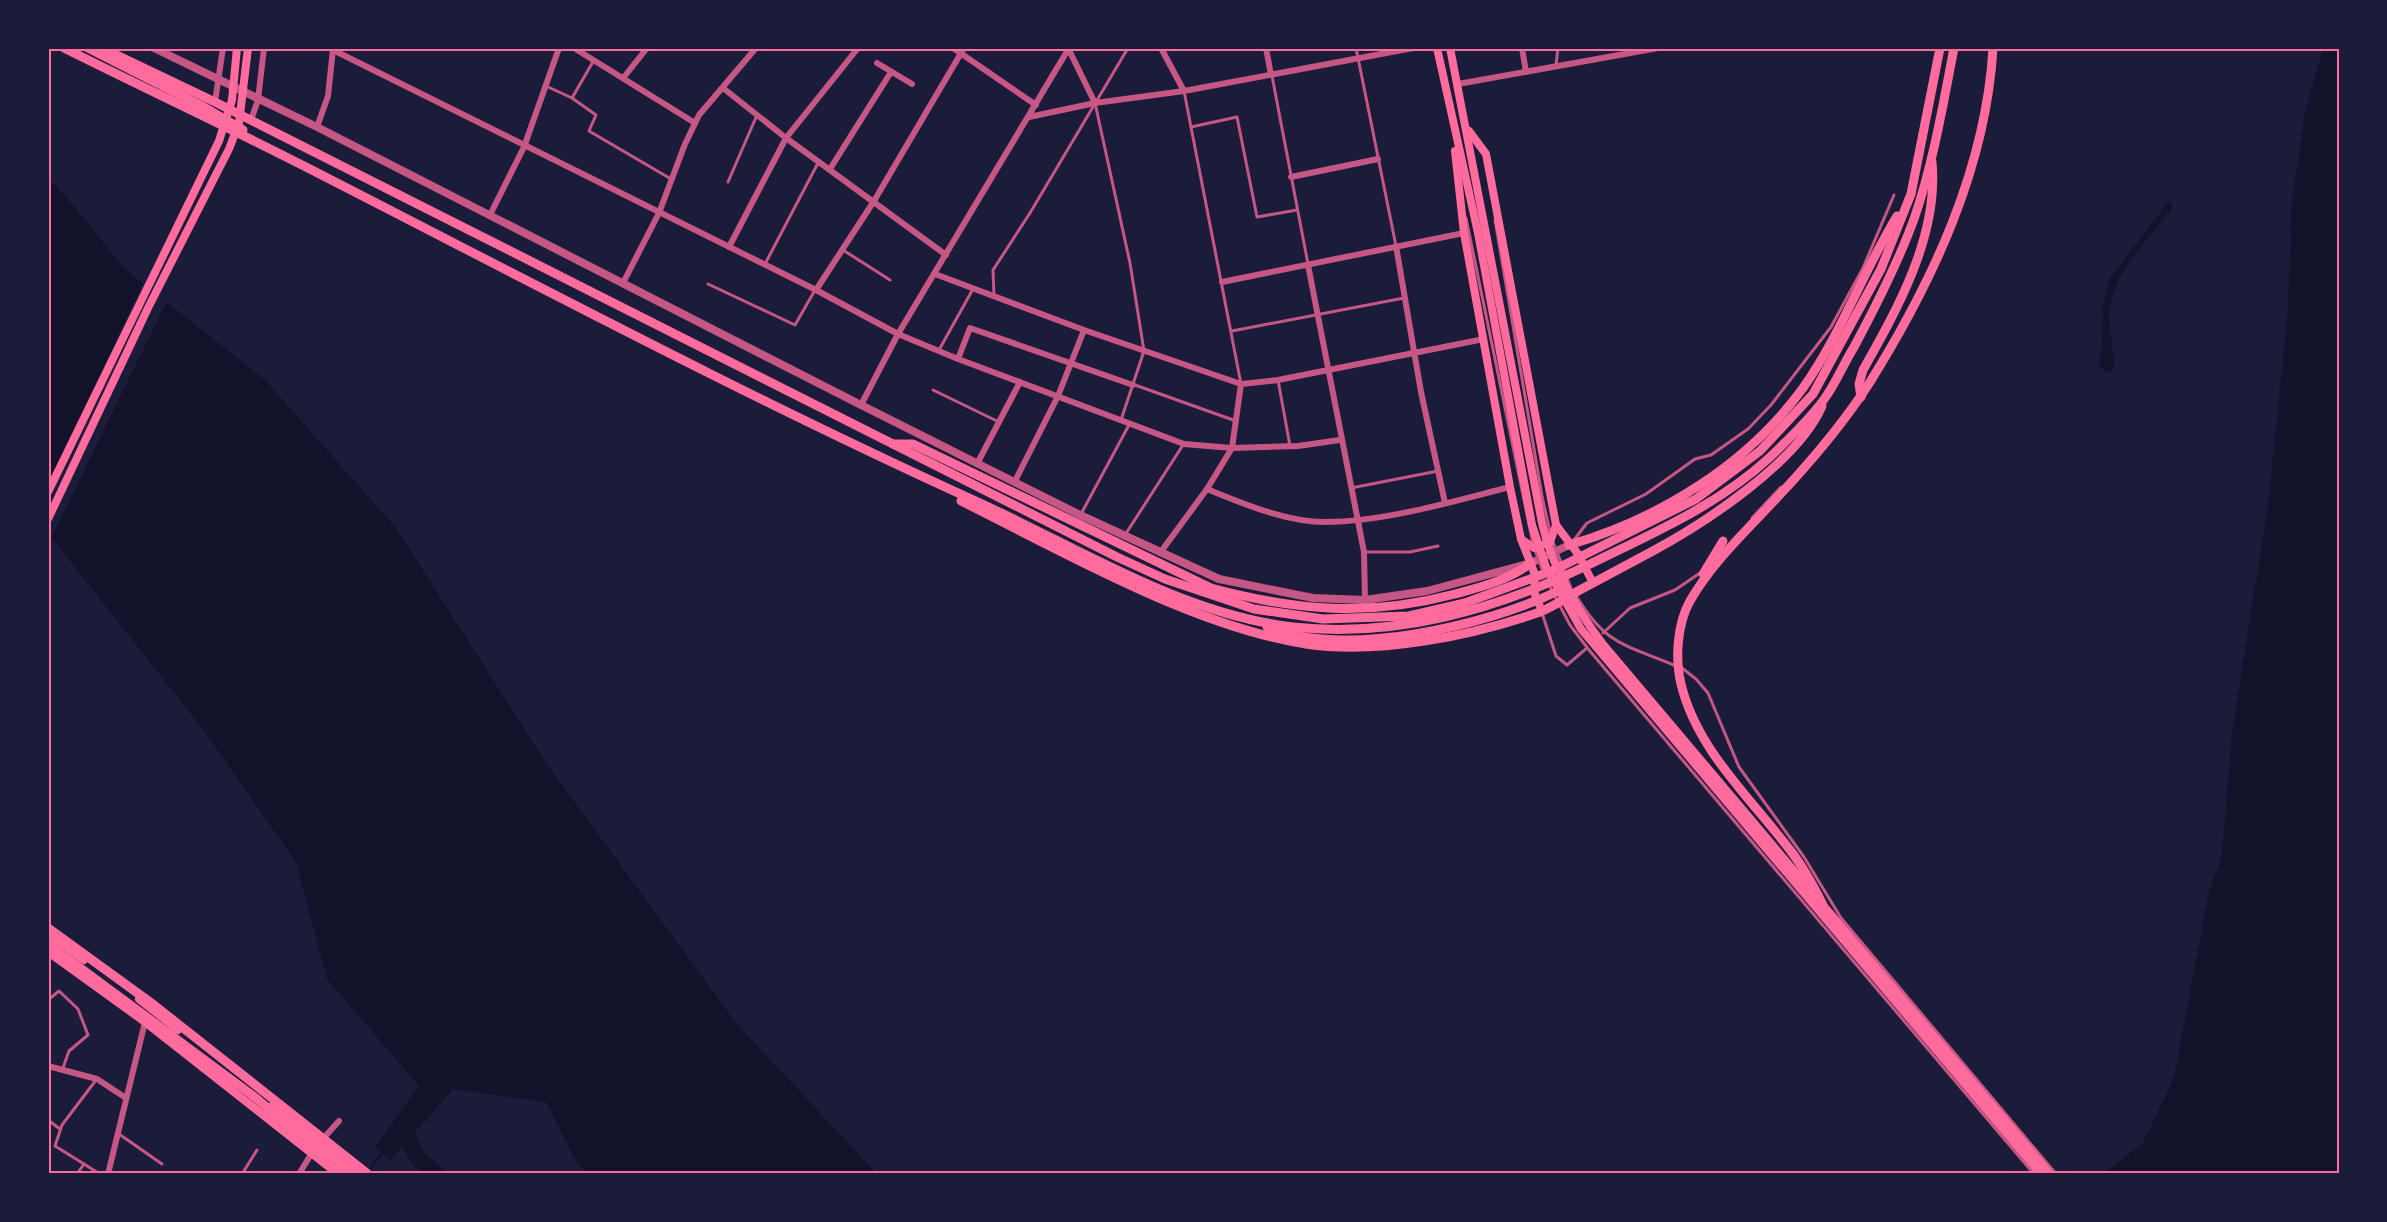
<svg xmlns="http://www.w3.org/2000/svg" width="2387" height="1222" viewBox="0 0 2387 1222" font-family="Cabin,sans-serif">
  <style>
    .water { fill: #12122b }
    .pier { fill: #1b1b3a }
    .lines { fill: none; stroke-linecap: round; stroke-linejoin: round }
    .stream { stroke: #12122b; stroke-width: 3 }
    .service { stroke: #c65784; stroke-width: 3 }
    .minor { stroke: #c65784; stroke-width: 6 }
    .tertiary { stroke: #c65784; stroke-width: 8 }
    .secondary { stroke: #ff6b9d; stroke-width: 8 }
    .trunk { stroke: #ff6b9d; stroke-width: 9 }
    .neatline { fill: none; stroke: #ff6b9d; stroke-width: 2 }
  </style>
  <rect width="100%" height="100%" fill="#1b1b3a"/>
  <g class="water">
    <path d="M2323,48h16v1126h-235l39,-31 31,-65 35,-186 13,-37 10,-123 36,-226 20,-198 4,-108 13,-87z"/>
    <path d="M48,180l9,6 68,83 140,111 131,148 150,235 190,260 141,151h-289l-12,-12 -30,-60 -93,-13 -38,43 8,20 26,22c-27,0 -35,-1 -46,-28l-13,15 -15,-14 44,-61 -92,-107 -31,-117 -94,-134 -154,-195z"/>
    <path d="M2169,201l4,5c-22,33 -58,61 -63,102 -2,20 4,40 4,61l-5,4 -8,-5 -2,-5 3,-16 1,-44 7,-25z"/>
  </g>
  <path class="pier" d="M144,281l24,18 -118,241 -2,-56z"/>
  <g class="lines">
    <path class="stream" d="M368,1172l15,-21"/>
    <g class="service">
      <path d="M1356,48l40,198"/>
      <path d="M1556,65l2,-17"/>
      <path d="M1272,76l36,188"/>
      <path d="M546,86l26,12 24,17 -7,16 82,48"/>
      <path d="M1184,91l57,293"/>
      <path d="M572,98l22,-38"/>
      <path d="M1095,103l35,160 14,88 -23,69"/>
      <path d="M1191,127l46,-10 20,100 40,-7"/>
      <path d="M728,182l29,-67"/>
      <path d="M1466,218l67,326"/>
      <path d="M1495,220l47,276 8,36"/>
      <path d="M843,250l47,30"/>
      <path d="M765,264l53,-101"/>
      <path d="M708,284l87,41 20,-35"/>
      <path d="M994,296l-1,-26 37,-57 98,-165"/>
      <path d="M1232,331l172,-33"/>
      <path d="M939,350l34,-61"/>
      <path d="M1278,380l12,66"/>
      <path d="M1135,385l101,36"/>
      <path d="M933,390l66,32"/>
      <path d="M1351,488l87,-17"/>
      <path d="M1081,514l48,-89"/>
      <path d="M1752,518l29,-31"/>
      <path d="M1125,535l58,-90"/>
      <path d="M1574,540l13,-17 59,-29 49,-35 16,-4 37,-26 23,-24 60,-78 32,-59 31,-73"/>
      <path d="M1553,542l18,46"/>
      <path d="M1535,550l8,22"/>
      <path d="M1366,552h44l28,-6"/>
      <path d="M1548,583l22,42 19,25 445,524"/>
      <path d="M1575,594c31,52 49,50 101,72"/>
      <path d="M1542,613l14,43 11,9 20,-17"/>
      <path d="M1603,633l27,-25 45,-18 25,-17"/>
      <path d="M1682,668l14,11 12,14 31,74 65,90 37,61 215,256"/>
      <path d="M48,1000l11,-9 19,18 10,26 -19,16 -6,17"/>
      <path d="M48,1120l12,9"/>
      <path d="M119,1134l43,30"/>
      <path d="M84,1164l-29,-18 7,-21 34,-45"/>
      <path d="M77,1174l7,-10 16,10"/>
      <path d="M242,1174l15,-24"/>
    </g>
    <g class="minor">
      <path d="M574,48l121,75"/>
      <path d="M953,48l83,57"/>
      <path d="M1068,48l27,55"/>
      <path d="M1161,48l23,43"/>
      <path d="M1266,48l5,27"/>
      <path d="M1522,48l4,24"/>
      <path d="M333,50l483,240 82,44 60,25 226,85 48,4 66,-2 42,-6"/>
      <path d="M877,63l35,21"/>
      <path d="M624,77l23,-29"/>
      <path d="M1458,84l200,-36"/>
      <path d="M723,88l63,50 160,117"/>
      <path d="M215,102l8,-54"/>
      <path d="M1029,117l66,-14 89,-12 229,-43"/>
      <path d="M251,120l7,-20 6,-52"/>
      <path d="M317,127l11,-31 5,-47"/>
      <path d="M830,169l61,-97"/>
      <path d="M1291,177l87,-18"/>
      <path d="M490,215l34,-68 35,-99"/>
      <path d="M1396,246l25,146 24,111"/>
      <path d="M729,247l57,-109 72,-90"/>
      <path d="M1308,265l56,287 1,48"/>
      <path d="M935,274l149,56 157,54 37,-4 206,-41"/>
      <path d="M1222,282l242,-49"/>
      <path d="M623,283l36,-70 26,-69 14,-29 57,-67"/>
      <path d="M816,290l58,-89 90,-153"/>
      <path d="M958,359l12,-31 163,57"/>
      <path d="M861,405l37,-71 171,-286"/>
      <path d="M978,462l42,-80"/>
      <path d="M1015,481l43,-85 26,-66"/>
      <path d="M1207,489c37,15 79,33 119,33 58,0 128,-21 184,-35"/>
      <path d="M1160,553l47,-64 25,-41 9,-64"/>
      <path d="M48,1066l49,13 29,19"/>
      <path d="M321,1141l18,-20"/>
      <path d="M108,1174l37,-152"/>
      <path d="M299,1174l14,-23"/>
    </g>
    <path class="tertiary" d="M154,48l163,79 544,278 219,110 139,64 94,19 52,2 62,-9 104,-28 38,-18"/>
    <g class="secondary">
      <path d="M1437,48l41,185 54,292 14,42 35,62 460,545"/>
      <path d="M1450,48l92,475c10,44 32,83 60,120l448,531"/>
      <path d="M1469,131l17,23 70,371 22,29 15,29"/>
      <path d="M1455,151l9,82 46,254 11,52 13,33 1,23 7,16"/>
      <path d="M48,492l171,-351 13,-41 5,-52"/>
      <path d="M48,519l100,-211 81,-159 10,-26 9,-75"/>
      <path d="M1521,539l13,9 16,-6 6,-17"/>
      <path d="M48,934l36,26"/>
      <path d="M48,952l97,70 193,152"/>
      <path d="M139,999l39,31"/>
      <path d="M273,1105l86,69"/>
    </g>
    <g class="trunk">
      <path d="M64,48c80,40 162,78 242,119 223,114 445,232 672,335 101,46 203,112 315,125 104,11 202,-17 295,-62 63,-31 129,-59 181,-107 19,-18 41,-39 56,-60 11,-15 19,-35 29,-51 22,-41 44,-84 60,-128 19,-55 29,-114 40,-171"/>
      <path d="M88,48l114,58 41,24"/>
      <path d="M102,48l113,54 902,455 48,22 89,30 69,10 86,-3 56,-13 87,-32 144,-72 64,-48 53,-57 68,-125 30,-75 29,-146"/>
      <path d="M1861,397l-2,-13 4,-14c35,-62 76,-135 69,-208"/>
      <path d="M893,444h20l298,144c86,23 157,29 244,6 26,-7 54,-14 76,-31"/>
      <path d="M961,501c103,51 231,125 345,143 72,11 165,-8 234,-32 13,-5 26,-14 38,-21 24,-13 49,-26 73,-39 54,-29 147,-90 171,-146"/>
      <path d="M1569,545c90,-26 178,-80 234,-157 38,-54 60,-116 94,-172"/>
      <path d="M1703,574l20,-33"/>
      <path d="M1267,627c76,32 219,-1 291,-36"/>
      <path d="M1823,905c-9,-18 -18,-35 -30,-51 -40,-54 -96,-103 -112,-170 -6,-25 -4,-60 9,-83 21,-37 54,-68 83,-99 36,-38 69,-76 97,-120 63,-101 116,-214 123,-334"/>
      <path d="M48,928l106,77 214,169"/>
      <path d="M48,944l204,151 96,79"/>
    </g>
  </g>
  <rect width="2387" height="1222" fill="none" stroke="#1b1b3a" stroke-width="99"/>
  <rect x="50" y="50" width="2288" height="1122" class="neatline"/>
</svg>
